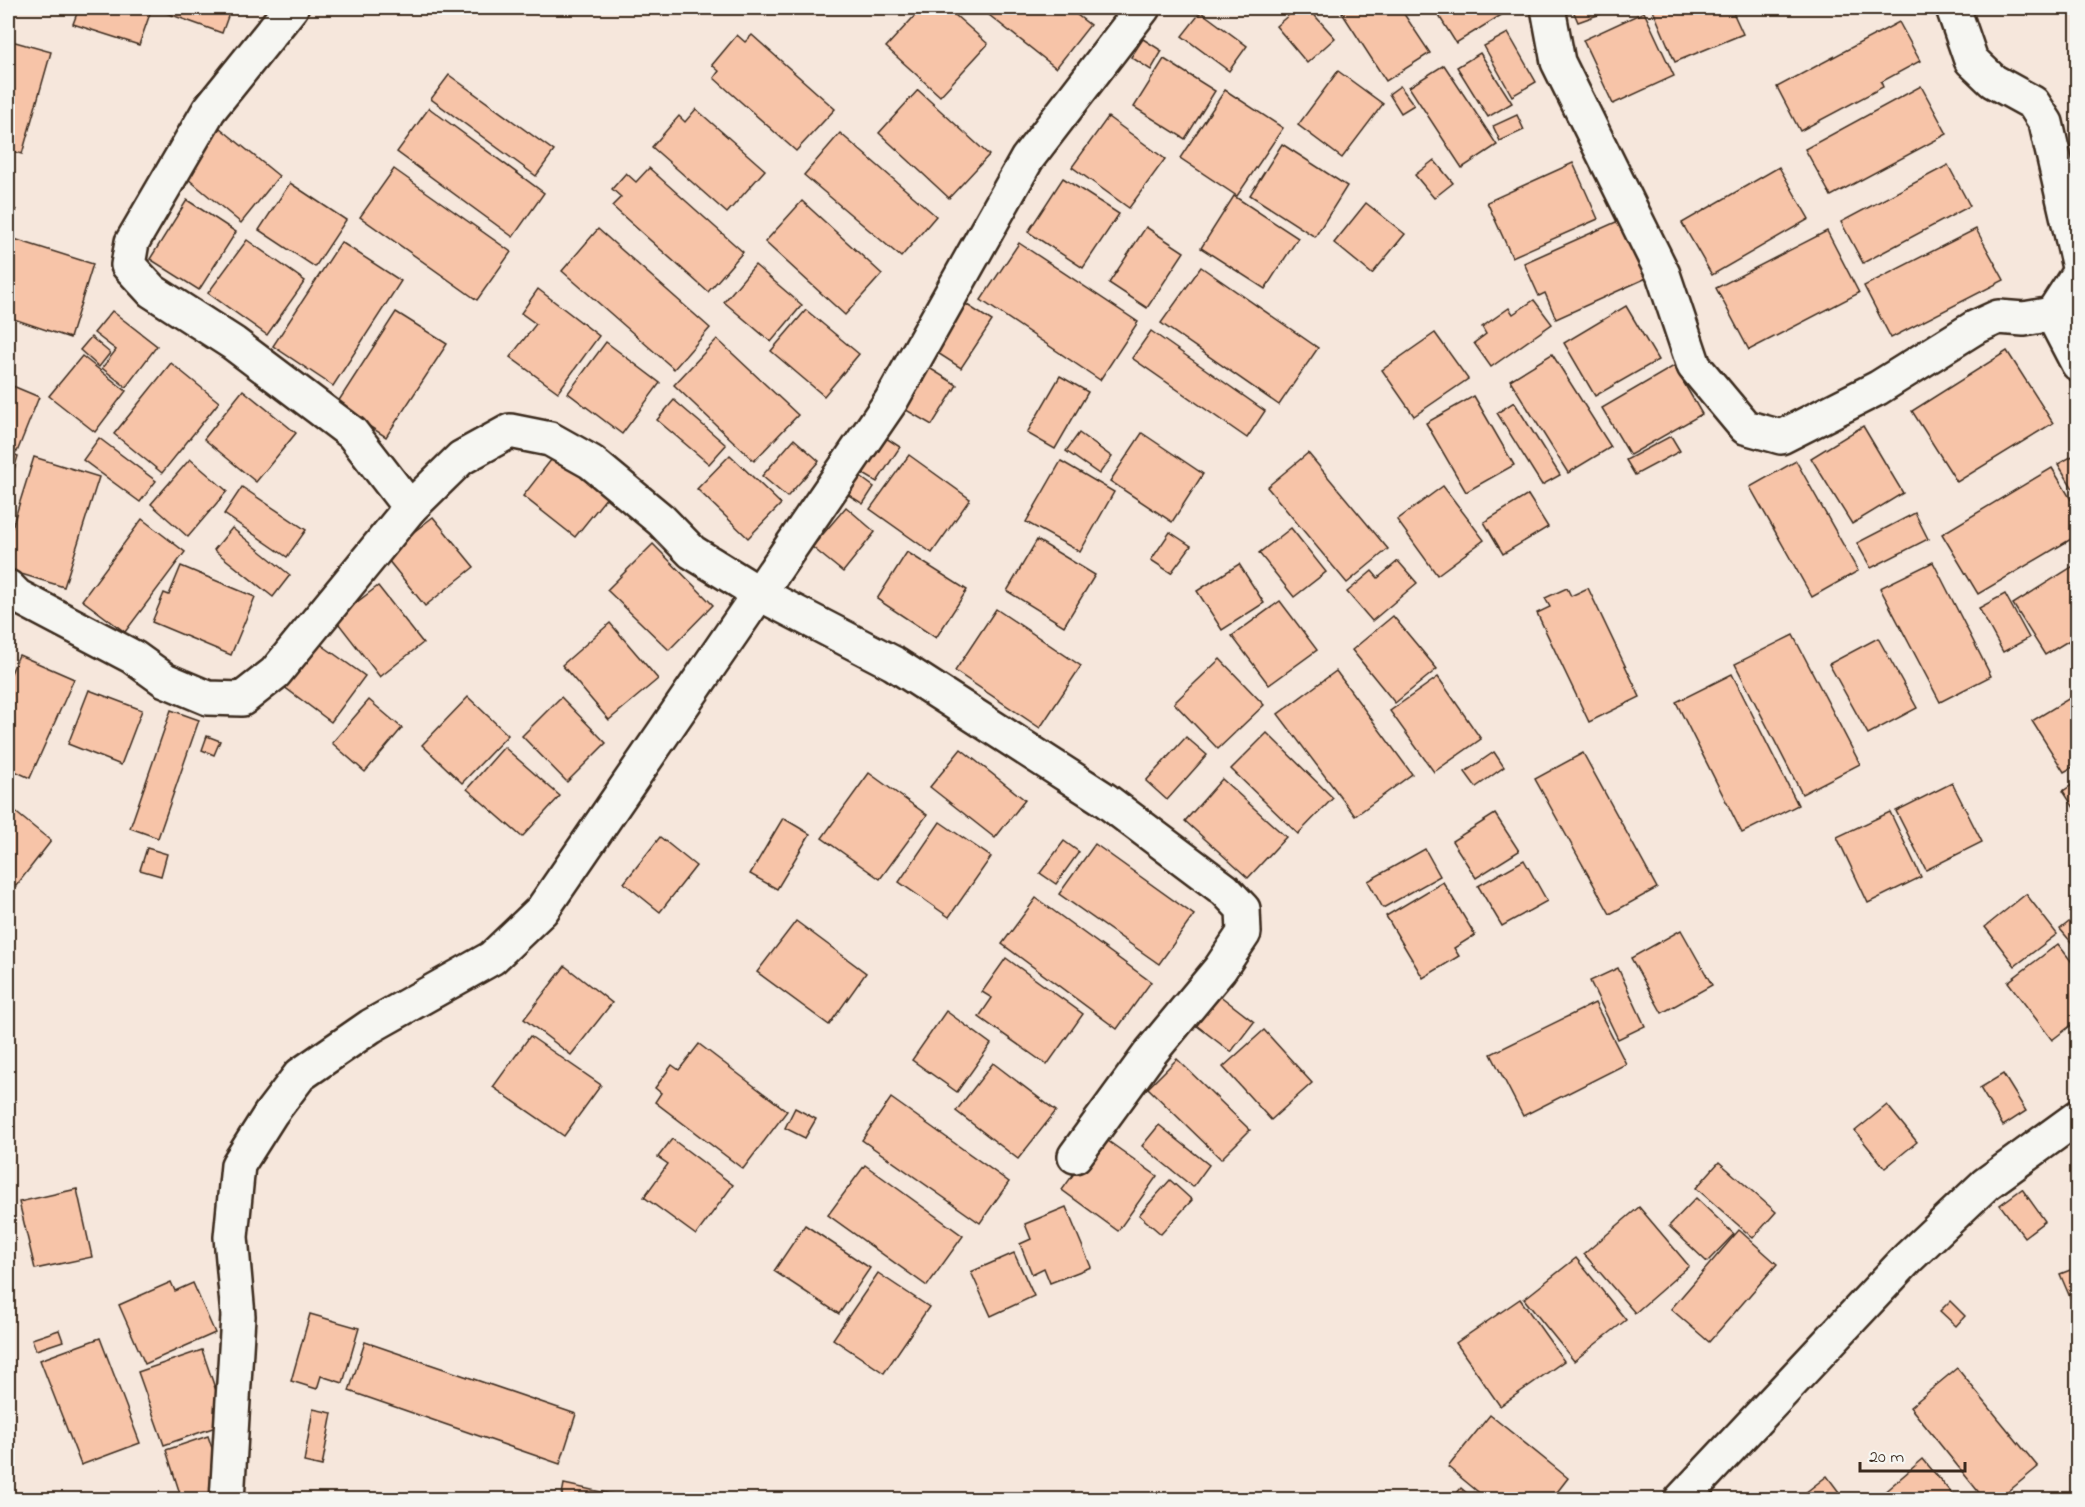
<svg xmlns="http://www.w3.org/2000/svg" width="2085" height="1507" viewBox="0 0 2085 1507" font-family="'Indie Flower',sans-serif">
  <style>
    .building { fill: #f7c4a8; stroke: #3b2a1e; stroke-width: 1.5 }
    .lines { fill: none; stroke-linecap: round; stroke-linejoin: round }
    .minor-casing { stroke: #3b2a1e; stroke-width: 38 }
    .minor { stroke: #f6f6f2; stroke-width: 33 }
  </style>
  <rect width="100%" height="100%" fill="#f6e7dc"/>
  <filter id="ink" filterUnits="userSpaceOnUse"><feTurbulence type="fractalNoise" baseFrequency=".0167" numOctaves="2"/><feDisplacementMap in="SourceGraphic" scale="12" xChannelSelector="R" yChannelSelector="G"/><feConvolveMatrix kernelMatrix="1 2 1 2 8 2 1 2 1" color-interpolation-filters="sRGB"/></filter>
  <g filter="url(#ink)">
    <g class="building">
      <path d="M79,8h73l-13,37 -66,-21z"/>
      <path d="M159,8h72l-9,25 -64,-23z"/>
      <path d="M922,8h25l41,36 -48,52 -54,-49z"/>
      <path d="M996,8h72l22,17 -34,43 -67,-53z"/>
      <path d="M1297,8h11l27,30 -28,25 -31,-37z"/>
      <path d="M1351,8h49l30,45 -44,28 -44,-68z"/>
      <path d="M1434,8h76l1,1 -55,34z"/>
      <path d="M1572,8h45l-39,14z"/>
      <path d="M1652,8h79l12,26 -68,28z"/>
      <path d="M1201,12l46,34 -18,25 -47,-35z"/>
      <path d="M1644,12l30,64 -61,28 -30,-64z"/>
      <path d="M1899,22l21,39 -39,21 2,5 -83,44 -23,-44z"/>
      <path d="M1508,33l28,49 -24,14 -28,-50z"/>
      <path d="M737,35l8,7 7,-7 83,74 -39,42 -82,-73 5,-7 -7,-6z"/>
      <path d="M1143,39l19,12 -11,19 -20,-13z"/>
      <path d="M8,40l43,12 -29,102 -14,-4z"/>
      <path d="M1480,53l32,50 -24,14 -31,-50z"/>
      <path d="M1164,59l51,32 -30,48 -51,-32z"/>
      <path d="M1444,65l53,80 -35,23 -53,-81z"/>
      <path d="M1338,71l45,33 -41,54 -44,-33z"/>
      <path d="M449,75l105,76 -18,25 -105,-77z"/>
      <path d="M1400,86l14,19 -13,8 -12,-19z"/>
      <path d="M1921,86l26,48 -116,62 -26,-47z"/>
      <path d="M918,90l71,65 -40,43 -70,-65z"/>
      <path d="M1225,90l58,38 -46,68 -57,-38z"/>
      <path d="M429,108l115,85 -31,44 -116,-85z"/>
      <path d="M696,109l69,61 -38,43 -75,-66 27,-31 6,6z"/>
      <path d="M1517,115l7,15 -24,11 -7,-15z"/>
      <path d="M1108,117l57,42 -36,49 -57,-41z"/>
      <path d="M220,128l59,48 -38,47 -59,-49z"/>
      <path d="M840,133l96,83 -35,41 -97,-82z"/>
      <path d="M1282,144l65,42 -32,51 -65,-42z"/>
      <path d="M1434,160l19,23 -19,15 -19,-23z"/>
      <path d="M1573,163l25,56 -86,38 -25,-55z"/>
      <path d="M1948,165l22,41 -107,57 -22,-41z"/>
      <path d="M1779,167l30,52 -97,56 -30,-52z"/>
      <path d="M649,168l94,84 -35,40 -96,-86 9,-9 -9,-8 14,-16 10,9z"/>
      <path d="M394,169l117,83 -34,48 -117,-83z"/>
      <path d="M1063,178l56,36 -36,54 -55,-36z"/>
      <path d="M290,183l56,37 -31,47 -56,-37z"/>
      <path d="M1234,196l64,42 -33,51 -64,-41z"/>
      <path d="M187,200l49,32 -37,58 -49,-31z"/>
      <path d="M802,201l80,73 -37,41 -80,-73z"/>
      <path d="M1366,203l39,31 -33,40 -38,-31z"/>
      <path d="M8,206l8,4 -8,23z"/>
      <path d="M1625,218l26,58 -95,43 -11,-26 -6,3 -15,-33z"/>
      <path d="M1146,227l38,25 -37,56 -38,-25z"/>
      <path d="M598,229l112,99 -36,41 -112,-98z"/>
      <path d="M1976,229l28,51 -113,58 -27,-52z"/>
      <path d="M1827,231l32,62 -110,57 -33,-62z"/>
      <path d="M14,239l79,25 -23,74 -62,-21v-58z"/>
      <path d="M247,240l58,41 -38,54 -59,-42z"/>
      <path d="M341,242l60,39 -68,105 -60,-40z"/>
      <path d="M1019,243l119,79 -38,58 -119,-80z"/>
      <path d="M755,265l47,40 -31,37 -47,-40z"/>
      <path d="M1201,267l117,81 -39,57 -118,-82z"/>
      <path d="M538,289l61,47 -41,56 -48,-35 26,-33 -15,-11z"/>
      <path d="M1534,300l18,24 -61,43 -17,-24 12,-9 -4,-7 27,-19 4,6z"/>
      <path d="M964,303l28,18 -31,47 -28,-18z"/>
      <path d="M1626,306l32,54 -63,36 -31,-53z"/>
      <path d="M806,310l53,44 -35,42 -53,-45z"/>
      <path d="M112,311l45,35 -31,41 -24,-19 14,-18 -22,-17z"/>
      <path d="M396,312l51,32 -61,93 -50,-32z"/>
      <path d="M1151,331l114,80 -18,27 -115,-80z"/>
      <path d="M1435,333l33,46 -54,37 -32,-46z"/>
      <path d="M91,337l19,16 -11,14 -19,-17z"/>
      <path d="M717,339l81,76 -44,46 -80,-76z"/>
      <path d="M606,342l54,41 -38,51 -54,-41z"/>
      <path d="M2007,351l46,72 -96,59 -45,-71z"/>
      <path d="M1552,354l59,93 -43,26 -58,-93z"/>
      <path d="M82,356l44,35 -31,41 -46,-36z"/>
      <path d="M171,363l48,39 -57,71 -48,-39z"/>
      <path d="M926,366l31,19 -25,40 -31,-18z"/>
      <path d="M1674,366l28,48 -72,41 -28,-47z"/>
      <path d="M1060,376l28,16 -33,57 -28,-16z"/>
      <path d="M8,384l31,13 -22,55 -9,-4z"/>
      <path d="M243,390l53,43 -40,49 -52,-43z"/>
      <path d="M1474,396l40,69 -48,27 -40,-69z"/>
      <path d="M674,400l52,45 -17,19 -52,-44z"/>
      <path d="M1514,402l46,73 -18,10 -45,-72z"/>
      <path d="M1863,426l40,67 -51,31 -41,-66z"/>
      <path d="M1079,433l33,24 -13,17 -33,-23z"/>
      <path d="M1142,433l61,41 -31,48 -62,-41z"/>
      <path d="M883,436l17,11 -23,35 -17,-10z"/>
      <path d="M1671,436l9,15 -45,24 -9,-15z"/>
      <path d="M99,438l57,43 -16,21 -57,-42z"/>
      <path d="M794,439l25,22 -32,36 -25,-21z"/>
      <path d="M558,451l53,41 -36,45 -52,-41z"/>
      <path d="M8,452l10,4 -10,34z"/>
      <path d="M1308,453l80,96 -41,34 -80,-96z"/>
      <path d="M2078,453v44l-20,-33z"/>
      <path d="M730,455l51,49 -33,34 -51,-49z"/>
      <path d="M909,455l61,44 -38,54 -62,-44z"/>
      <path d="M34,457l65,20 -35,110 -56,-17v-30z"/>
      <path d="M190,459l37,32 -39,46 -37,-33z"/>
      <path d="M1061,461l53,31 -34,60 -54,-30z"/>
      <path d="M1796,461l62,110 -46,26 -62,-110z"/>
      <path d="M2052,468l26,43v24l-100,59 -36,-60z"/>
      <path d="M859,476l15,11 -11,17 -16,-10z"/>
      <path d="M1443,486l41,54 -47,35 -40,-55z"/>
      <path d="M242,487l64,43 -19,27 -63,-43z"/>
      <path d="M1528,495l20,32 -45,27 -19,-32z"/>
      <path d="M846,507l29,25 -32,40 -31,-25z"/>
      <path d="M1915,513l13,26 -57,29 -14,-25z"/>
      <path d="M433,517l41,50 -49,39 -41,-51z"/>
      <path d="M142,519l43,33 -60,80 -43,-32z"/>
      <path d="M232,528l58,47 -17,22 -59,-47z"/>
      <path d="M1291,528l35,44 -32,25 -35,-44z"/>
      <path d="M1170,532l21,14 -20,27 -20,-13z"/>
      <path d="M1037,540l58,35 -31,51 -57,-35z"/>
      <path d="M653,544l60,61 -44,45 -62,-60z"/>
      <path d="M907,552l60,38 -31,48 -59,-39z"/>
      <path d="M1398,561l19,22 -45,38 -25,-29 25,-21 6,7z"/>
      <path d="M1933,562l58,114 -51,26 -60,-114z"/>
      <path d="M2078,563v72l-33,20 -32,-51z"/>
      <path d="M1239,564l25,39 -42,27 -25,-39z"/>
      <path d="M181,566l74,31 -24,58 -79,-33 12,-29 5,2z"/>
      <path d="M378,586l45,57 -43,34 -45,-58z"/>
      <path d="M1567,588l4,8 17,-8 52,109 -51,25 -52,-109 13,-6 -5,-9z"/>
      <path d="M2005,594l24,44 -26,14 -24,-44z"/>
      <path d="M1280,601l37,49 -48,35 -37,-49z"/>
      <path d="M996,609l85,57 -41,62 -85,-57z"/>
      <path d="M1393,616l44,53 -42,34 -43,-53z"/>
      <path d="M610,623l48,56 -49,41 -47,-55z"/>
      <path d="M1793,635l67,129 -58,30 -67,-130z"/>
      <path d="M1878,638l39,70 -49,26 -39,-70z"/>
      <path d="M316,641l49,35 -34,46 -48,-36z"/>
      <path d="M19,655l55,24 -44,99 -22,-10v-88z"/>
      <path d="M1220,659l44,46 -46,44 -44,-46z"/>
      <path d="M1336,671l76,103 -57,42 -77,-102z"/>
      <path d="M1732,674l66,131 -56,28 -66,-131z"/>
      <path d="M1438,677l43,62 -47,33 -44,-61z"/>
      <path d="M89,690l53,20 -21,55 -53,-21z"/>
      <path d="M2078,693v71l-14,8 -32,-51z"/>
      <path d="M468,697l40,38 -46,48 -40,-38z"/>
      <path d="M561,697l45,46 -39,39 -45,-46z"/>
      <path d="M369,700l33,28 -37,44 -33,-29z"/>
      <path d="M171,710l28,10 -41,118 -28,-10z"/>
      <path d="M1267,733l66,65 -35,36 -67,-65z"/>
      <path d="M207,736l13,5 -6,14 -12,-5z"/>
      <path d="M1186,737l21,18 -40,45 -21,-19z"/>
      <path d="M504,747l56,49 -38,41 -55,-48z"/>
      <path d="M961,749l64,51 -30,38 -65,-51z"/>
      <path d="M1494,752l10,15 -28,20 -11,-15z"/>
      <path d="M1583,753l74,135 -47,26 -75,-135z"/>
      <path d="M869,773l58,42 -47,64 -58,-41z"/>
      <path d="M1222,779l64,58 -38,41 -63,-57z"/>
      <path d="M2078,781v33l-15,-23z"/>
      <path d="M1952,783l30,59 -56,28 -30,-59z"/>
      <path d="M8,806l43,35 -35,45 -8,-6z"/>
      <path d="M1890,812l31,65 -53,26 -31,-66z"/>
      <path d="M1495,814l24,37 -43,27 -24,-37z"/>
      <path d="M783,818l27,16 -33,55 -27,-15z"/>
      <path d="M940,822l51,35 -42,60 -50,-35z"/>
      <path d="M660,837l36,29 -36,46 -36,-29z"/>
      <path d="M1064,841l15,11 -23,32 -16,-11z"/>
      <path d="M1095,844l99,71 -35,49 -100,-70z"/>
      <path d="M147,848l20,6 -6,22 -21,-6z"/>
      <path d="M1425,849l15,27 -57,32 -15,-27z"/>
      <path d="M1524,860l23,41 -45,25 -24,-40z"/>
      <path d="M1443,882l32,53 -21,13 5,8 -36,22 -37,-62z"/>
      <path d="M2026,894l31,40 -42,32 -30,-39z"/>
      <path d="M1036,898l115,84 -34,47 -115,-85z"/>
      <path d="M2078,915v35l-18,-21z"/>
      <path d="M796,921l70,52 -37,52 -72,-53z"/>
      <path d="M1681,930l31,55 -50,28 -31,-55z"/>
      <path d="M2058,944l20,26v50l-26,20 -44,-58z"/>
      <path d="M1006,958l77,56 -36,51 -68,-48 13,-19 -10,-6z"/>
      <path d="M565,966l47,37 -41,52 -47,-36z"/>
      <path d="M1618,968l27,58 -27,13 -28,-58z"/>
      <path d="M1219,995l35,27 -23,30 -35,-27z"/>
      <path d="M1595,1003l31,61 -103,52 -32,-62z"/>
      <path d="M946,1011l45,33 -34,48 -45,-32z"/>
      <path d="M1264,1030l48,53 -41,37 -48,-53z"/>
      <path d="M530,1036l71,49 -37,51 -71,-49z"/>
      <path d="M699,1044l88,67 -44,58 -88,-67 6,-9 -6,-5 17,-23 7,5z"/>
      <path d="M1177,1059l73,71 -29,29 -73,-71z"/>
      <path d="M993,1063l63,48 -38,48 -62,-48z"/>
      <path d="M2003,1074l23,37 -23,15 -23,-38z"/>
      <path d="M891,1098l118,84 -29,41 -118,-83z"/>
      <path d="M1887,1105l30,37 -32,26 -30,-37z"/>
      <path d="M795,1108l21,11 -11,19 -20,-10z"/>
      <path d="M1159,1125l50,40 -16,22 -51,-41z"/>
      <path d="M1101,1136l56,40 -39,55 -56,-41z"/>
      <path d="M672,1139l61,46 -37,50 -52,-38 24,-33 -10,-7z"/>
      <path d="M1719,1162l57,50 -23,26 -57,-50z"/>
      <path d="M865,1165l98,71 -36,50 -99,-71z"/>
      <path d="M1170,1180l22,20 -31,34 -22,-19z"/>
      <path d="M77,1189l15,68 -57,12 -16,-67z"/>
      <path d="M2022,1189l23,32 -21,16 -24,-32z"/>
      <path d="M1696,1198l38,36 -27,28 -38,-36z"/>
      <path d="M1066,1207l25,60 -41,16 -6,-15 -12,6 -12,-30 11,-5 -6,-15z"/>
      <path d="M1639,1207l50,59 -54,47 -51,-59z"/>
      <path d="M805,1225l65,43 -31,46 -65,-43z"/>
      <path d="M1739,1230l38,34 -68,78 -38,-33z"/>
      <path d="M1014,1253l20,43 -43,20 -20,-44z"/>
      <path d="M1576,1258l50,62 -52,41 -50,-62z"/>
      <path d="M2078,1267v49l-18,-42z"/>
      <path d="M878,1273l51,34 -45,66 -51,-34z"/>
      <path d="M171,1282l4,9 18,-8 22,50 -70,31 -26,-59z"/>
      <path d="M1520,1299l44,62 -64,45 -44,-63z"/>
      <path d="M1950,1301l15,15 -9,10 -16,-15z"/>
      <path d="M310,1314l49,14 -16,55 -22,-7 -4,13 -26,-8z"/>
      <path d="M59,1330l4,11 -27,9 -4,-11z"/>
      <path d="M100,1338l40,105 -59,22 -41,-105z"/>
      <path d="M365,1342l211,72 -16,50 -211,-73z"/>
      <path d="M202,1350l25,73 -63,22 -26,-73z"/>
      <path d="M1957,1368l81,99 -40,33h-13l-75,-93z"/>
      <path d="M313,1409l19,4 -10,53 -18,-4z"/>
      <path d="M1490,1415l78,63 -17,22h-63l-40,-33z"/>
      <path d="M208,1436l18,54 -30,10h-14l-16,-50z"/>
      <path d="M1923,1459l34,41h-82z"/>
      <path d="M1827,1476l18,24h-49z"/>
      <path d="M564,1484l56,12 -1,4h-58z"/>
      <path d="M1461,1488l14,12h-24z"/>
    </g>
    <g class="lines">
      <defs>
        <g id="minor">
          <path d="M1548,8l10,54 105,212 31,92 51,61 36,10 97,-49 96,-60 24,-11 26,2 28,-5"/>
          <path d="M1953,8l18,52 22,21 40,22 13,20 32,140"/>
          <path d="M2078,274l-26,40 26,50"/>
          <path d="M410,508l51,-50 49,-27 40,8 41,23 70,58 31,32 68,42 133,69 211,136 121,91 18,19 1,24 -24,36 -69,83 -76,104"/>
          <path d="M8,587l9,9 116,61 32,23 43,18 34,1 33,-26 135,-165 -58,-75 -119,-90 -81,-52 -24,-26 4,-23 77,-132 82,-102"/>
          <path d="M227,1500l11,-184 -7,-79 7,-72 33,-52 29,-38 71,-49 121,-68 50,-48 349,-509 136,-242 116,-151"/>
          <path d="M1681,1500l227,-242 78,-74 92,-67"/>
        </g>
      </defs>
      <use href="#minor" class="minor-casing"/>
      <use href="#minor" class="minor"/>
    </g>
  </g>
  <rect width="2085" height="1507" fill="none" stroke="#f6f6f2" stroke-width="30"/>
  <rect x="15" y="15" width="2055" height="1477" fill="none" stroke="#3b2a1e" stroke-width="2" filter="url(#ink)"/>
  <path d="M1860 1462v9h105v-9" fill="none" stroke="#3b2a1e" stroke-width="3"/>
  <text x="1869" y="1462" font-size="18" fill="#3b2a1e" stroke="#f6f6f2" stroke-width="4.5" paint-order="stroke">20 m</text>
</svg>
